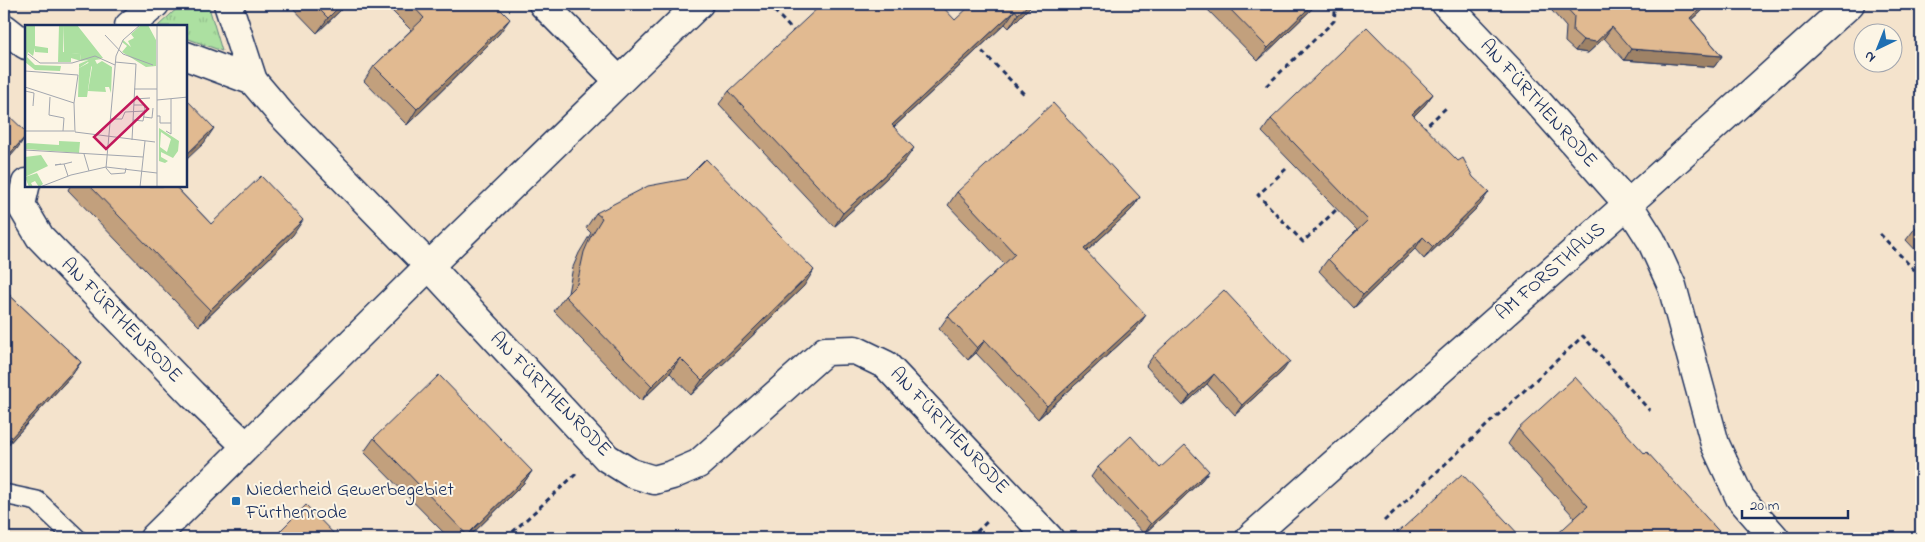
<svg xmlns="http://www.w3.org/2000/svg" width="1925" height="542" viewBox="0 0 1925 542" font-family="'Indie Flower',sans-serif">
  <style>
    .built { fill: #f4e3cc; fill-rule: evenodd }
    .grass { fill: url(#grass-tufts); stroke: #648880 }
    .lines { fill: none; stroke-linecap: round; stroke-linejoin: round }
    .service-casing { stroke: #1b2f5e; stroke-width: 22 }
    .minor-casing { stroke: #1b2f5e; stroke-width: 31 }
    .path { stroke: #1b2f5e; stroke-width: 3; stroke-dasharray: 5 4; stroke-linecap: butt }
    .service { stroke: #fcf5e5; stroke-width: 19 }
    .minor { stroke: #fcf5e5; stroke-width: 28 }
    .wall { fill: #c2a07d; stroke: #1b2f5e }
    .shaded-wall { fill: #9e8266; stroke: #1b2f5e }
    .building { fill: #e1ba91; stroke: #1b2f5e }
    .poi-dot { fill: #1f6fb2; stroke: #fcf5e5; stroke-width: 2 }
    .labels { text-anchor: middle; dominant-baseline: central; stroke-width: 4; stroke-linejoin: round; paint-order: stroke }
    .street-label { font-size: 20px; fill: #1b2f5e; stroke: #fcf5e5 }
    .poi-label { font-size: 20px; fill: #1b2f5e; stroke: #fcf5e5; text-anchor: start }
    .inset-road { fill: none; stroke: #a2a6af; stroke-width: 1 }
    .view { fill: #c2185b; fill-opacity: 0.15; stroke: #c2185b; stroke-width: 2.5 }
    .inset-edge { fill: none; stroke: #1b2f5e; stroke-width: 2.5 }
  </style>
  <defs>
    <pattern id="grass-tufts" width="24" height="20" patternUnits="userSpaceOnUse" patternTransform="scale(1.25)"><rect width="24" height="20" fill="#ace0a1"/><path d="M3 7l-1-3M5 7V3M7 7l1-3M15 17l-1-3M17 17v-4M19 17l1-3" fill="none" stroke="#93c08d"/></pattern>
  </defs>
  <rect width="100%" height="100%" fill="#fcf5e5"/>
  <filter id="ink" filterUnits="userSpaceOnUse"><feTurbulence type="fractalNoise" baseFrequency=".02" numOctaves="2"/><feDisplacementMap in="SourceGraphic" scale="10" xChannelSelector="R" yChannelSelector="G"/><feConvolveMatrix kernelMatrix="1 2 1 2 8 2 1 2 1" color-interpolation-filters="sRGB"/></filter>
  <g filter="url(#ink)">
    <path class="built" d="M4,4h1917v534h-1917zM26,26h160v160h-160zM1862,32h30v30h-30z"/>
    <path class="grass" d="M182,4h26l14,47 -36,-13v-12h-28z"/>
    <g class="lines">
      <defs>
        <path id="service" d="M4,494l33,7 39,37"/>
        <g id="minor">
          <path d="M228,4l25,77"/>
          <path d="M543,4l76,77"/>
          <path d="M1446,4l75,79 107,121 23,36 21,46 43,158 25,54 35,40"/>
          <path d="M129,26l26,-22"/>
          <path d="M4,28l22,17"/>
          <path d="M186,56l67,25 28,33 148,152 178,192 24,15 23,7 18,-5 26,-11 127,-113 30,-1 31,15 163,173"/>
          <path d="M26,183l-5,22 19,32 152,157 54,52"/>
          <path d="M154,538l275,-272 270,-262"/>
          <path d="M1250,538l378,-334 222,-200"/>
        </g>
      </defs>
      <use href="#service" class="service-casing"/>
      <use href="#minor" class="minor-casing"/>
      <g class="path">
        <path d="M768,4l27,29"/>
        <path d="M976,45l49,50"/>
        <path d="M1266,86l68,-65 2,-17"/>
        <path d="M1422,130l24,-22"/>
        <path d="M1286,169l-28,26 45,47 36,-35"/>
        <path d="M1880,234l41,43"/>
        <path d="M1384,521l199,-185 67,75"/>
        <path d="M506,538l70,-64"/>
        <path d="M970,538l18,-17"/>
      </g>
      <use href="#service" class="service"/>
      <use href="#minor" class="minor"/>
    </g>
    <g class="wall">
      <path d="M289,4h58l-30,29z"/>
      <path d="M385,4h110l4,30 -92,91 -43,-44 10,-15 37,-36z"/>
      <path d="M1033,4l-24,24 -4,-4 -111,103 10,35 -70,65 -115,-123 10,-13 226,-71z"/>
      <path d="M1202,4h115l-59,57z"/>
      <path d="M1546,4h161l-6,8 -9,8 30,36 -8,11 -90,-7 -20,-22 -16,15 -13,-2 -10,-9 1,-15z"/>
      <path d="M1433,94l-9,12 -10,10 66,89 -56,54 -9,-10 -61,59 -35,-37 9,-12 29,-29 -95,-98 9,-13z"/>
      <path d="M70,186h105l36,38 82,11 -94,91 -131,-136z"/>
      <path d="M957,192l183,5 -9,13 -45,42 51,76 -99,91 -62,-66 -8,7 -29,-31 9,-13 56,-52 -56,-59z"/>
      <path d="M596,213l208,73 -113,109 -21,-22 -29,28 -87,-90 11,-15 3,-3 5,-26 6,-14 12,-20 -5,-5z"/>
      <path d="M1921,222v34l-15,-16 10,-13z"/>
      <path d="M4,290l77,72 -9,13 -68,74z"/>
      <path d="M1153,356l130,15 -48,44 -28,-31 -24,22 -37,-40z"/>
      <path d="M1518,429l127,25 -70,64 -67,-74z"/>
      <path d="M374,438l158,33 -9,13 -55,54h-19l-85,-86z"/>
      <path d="M1098,467l62,1 42,12 -58,54 -53,-57z"/>
    </g>
    <g class="shaded-wall">
      <path d="M342,4h5l-30,29 11,-15z"/>
      <path d="M1029,4h4l-24,24 9,-14z"/>
      <path d="M1313,4h4l-59,57 10,-13z"/>
      <path d="M1706,4h1l-6,8 -19,17 8,-11z"/>
      <path d="M1015,10l-10,14 -123,114 10,-13z"/>
      <path d="M510,19l-11,15 -92,91 10,-16z"/>
      <path d="M1612,27l-8,11 -16,15 -13,-2 8,-11z"/>
      <path d="M1631,49l91,7 -8,11 -90,-7z"/>
      <path d="M1433,94l-9,12 -21,20 9,-12z"/>
      <path d="M214,128l-10,15 -18,17v-5z"/>
      <path d="M26,136l-9,13 -13,15v-4z"/>
      <path d="M914,148l-10,14 -70,65 9,-14z"/>
      <path d="M1489,192l-9,13 -56,54 9,-12z"/>
      <path d="M1140,197l-9,13 -56,52 9,-13z"/>
      <path d="M303,220l-10,15 -94,91 11,-16z"/>
      <path d="M1423,237l-8,12 -61,59 9,-13z"/>
      <path d="M814,270l-10,16 -113,109 11,-15z"/>
      <path d="M1146,315l-9,13 -99,91 9,-13z"/>
      <path d="M985,340l-9,13 -8,7 9,-12z"/>
      <path d="M680,358l-10,15 -29,28 11,-15z"/>
      <path d="M1290,361l-7,10 -48,44 7,-10z"/>
      <path d="M81,362l-9,13 -68,74v-2l5,-7z"/>
      <path d="M1214,374l-7,10 -24,22 7,-10z"/>
      <path d="M532,471l-9,13 -55,54h-3l2,-3z"/>
      <path d="M1209,471l-7,9 -58,54 7,-10z"/>
    </g>
    <g class="building">
      <path d="M314,4h28l-14,14z"/>
      <path d="M411,4h84l15,15 -93,90 -43,-43 50,-48z"/>
      <path d="M822,4h118l15,16 17,-16h57l-11,10 -3,-4 -123,115 22,23 -71,65 -114,-122z"/>
      <path d="M1225,4h88l-45,44z"/>
      <path d="M1563,4h143l-16,14 32,38 -91,-7 -19,-22 -16,15 -13,-2 -10,-9 1,-15z"/>
      <path d="M1367,27l66,67 -21,20 46,47 5,-3 10,19 16,15 -56,55 -10,-10 -60,58 -35,-36 40,-39 -97,-101z"/>
      <path d="M186,99l28,29 -28,27z"/>
      <path d="M1053,103l87,94 -56,52 62,66 -99,91 -62,-66 -8,8 -29,-32 67,-62 -58,-62z"/>
      <path d="M4,111l22,21v4l-22,24z"/>
      <path d="M706,159l108,111 -112,110 -22,-22 -28,28 -87,-90 12,-12 7,-32 6,-14 12,-20 -6,-5 52,-27 38,-7z"/>
      <path d="M261,176l42,44 -93,90 -120,-124h85l36,38z"/>
      <path d="M1921,222v11l-5,-6z"/>
      <path d="M4,290l77,72 -72,78 -5,-5z"/>
      <path d="M1224,290l66,71 -48,44 -28,-31 -24,22 -37,-40z"/>
      <path d="M439,375l93,96 -65,64 -93,-97z"/>
      <path d="M1575,377l70,77 2,-2 78,86h-172l35,-32 -70,-77z"/>
      <path d="M1131,436l29,32 25,-23 24,26 -58,53 -53,-57z"/>
      <path d="M1462,474l60,64h-130z"/>
      <path d="M306,505l32,33h-63l-1,-1z"/>
    </g>
  </g>
  <rect class="poi-dot" x="231" y="496" width="10" height="10" rx="2.5"/>
  <g class="labels">
    <g class="street-label">
      <text transform="translate(1538 104) rotate(48)">AN FÜRTHENRODE</text>
      <text transform="translate(1551 272) rotate(-41)">AM FORSTHAUS</text>
      <text transform="translate(121 321) rotate(46)">AN FÜRTHENRODE</text>
      <text transform="translate(550 395) rotate(46)">AN FÜRTHENRODE</text>
      <text transform="translate(949 431) rotate(47)">AN FÜRTHENRODE</text>
    </g>
    <g class="poi-label">
      <text x="246" y="490">Niederheid Gewerbegebiet<tspan x="246" dy="23">Fürthenrode</tspan></text>
    </g>
  </g>
  <g transform="translate(25 25)">
    <rect width="162" height="162" fill="#fcf5e5"/>
    <path d="M39,0h13l26,33 -22,3 -1,-7 -16,-1zM116,0h7l8,15v26l-10,1 -24,-15 5,-6 -5,-4 1,-2 8,7 -3,-6 6,-3 -3,-4zM68,33l9,1 -7,1 2,4 5,-3 10,6 -1,26 -2,-6h-4l1,5 -18,-1 4,-24 -4,-5 -9,6v-4zM34,116l21,1 -1,11 -54,-4v-5l3,-1 31,2zM12,148l6,11 -4,3 -4,-6 -4,2 2,4h-4l-4,-10z" fill="#ace0a1"/>
    <path d="M0,0h10v21l13,2v5l-13,-1v-4l-2,8 -5,-4 -1,5 8,8 26,1 -1,5 -25,-1 -10,-8zM34,0h5l-1,27 17,2 1,7 -10,-3v4h-13zM67,36l-5,36h-9l1,-29zM134,103l20,13 -1,10 -5,7 -12,-6v5l7,4 -3,2 -6,-2zM136,107l10,7 -4,13 -7,-5zM16,130l7,11 -23,11v-20z" fill="#ace0a1" fill-rule="evenodd"/>
    <path class="inset-road" d="M80,10l18,19 30,11M3,29l12,9h32l23,-7 20,9M90,37l21,2M0,46l53,4 -4,28M0,62l49,16 1,29 80,10M109,64h23M0,66l9,2 -1,13M25,72l-1,18 15,3 -1,13M109,74l16,-1M132,75l31,-3M132,91h3v7h11M119,92l8,1 1,-10M85,94h12l3,-7 20,-1M108,95l10,1 2,-12 -1,-4h-10M0,106h49M141,106l5,3v-35M107,115l4,-76M0,125l118,7M59,129l5,17M36,139l-6,1 9,-1M101,143l-1,5 -14,1 -5,-6 10,-112 7,-16 17,-15M43,151l-4,-12 8,-2M15,162l31,-12 35,-8 51,6M115,162l5,-46M132,162v-162"/>
    <path class="view" d="M112,72l11,12 -42,40 -12,-12z"/>
    <rect width="162" height="162" class="inset-edge"/>
  </g>
  <rect width="1925" height="542" fill="none" stroke="#fcf5e5" stroke-width="20"/>
  <rect x="10" y="10" width="1905" height="522" fill="none" stroke="#1b2f5e" stroke-width="2" filter="url(#ink)"/>
  <g transform="translate(1878 48) rotate(223)"><circle r="24" fill="#fcf5e5" stroke="#a2a6af"/>
  <path d="M0-4L9 19L0 12L-9 19Z" fill="#1f6fb2"/>
  <text y="-8" font-size="14" font-weight="bold" text-anchor="middle" fill="#1b2f5e">N</text>
  </g>
  <path d="M1742 510v8h106v-8" fill="none" stroke="#1b2f5e" stroke-width="2.5"/>
  <text x="1750" y="510" font-size="15" fill="#1b2f5e" stroke="#fcf5e5" stroke-width="4" paint-order="stroke">20 m</text>
</svg>
